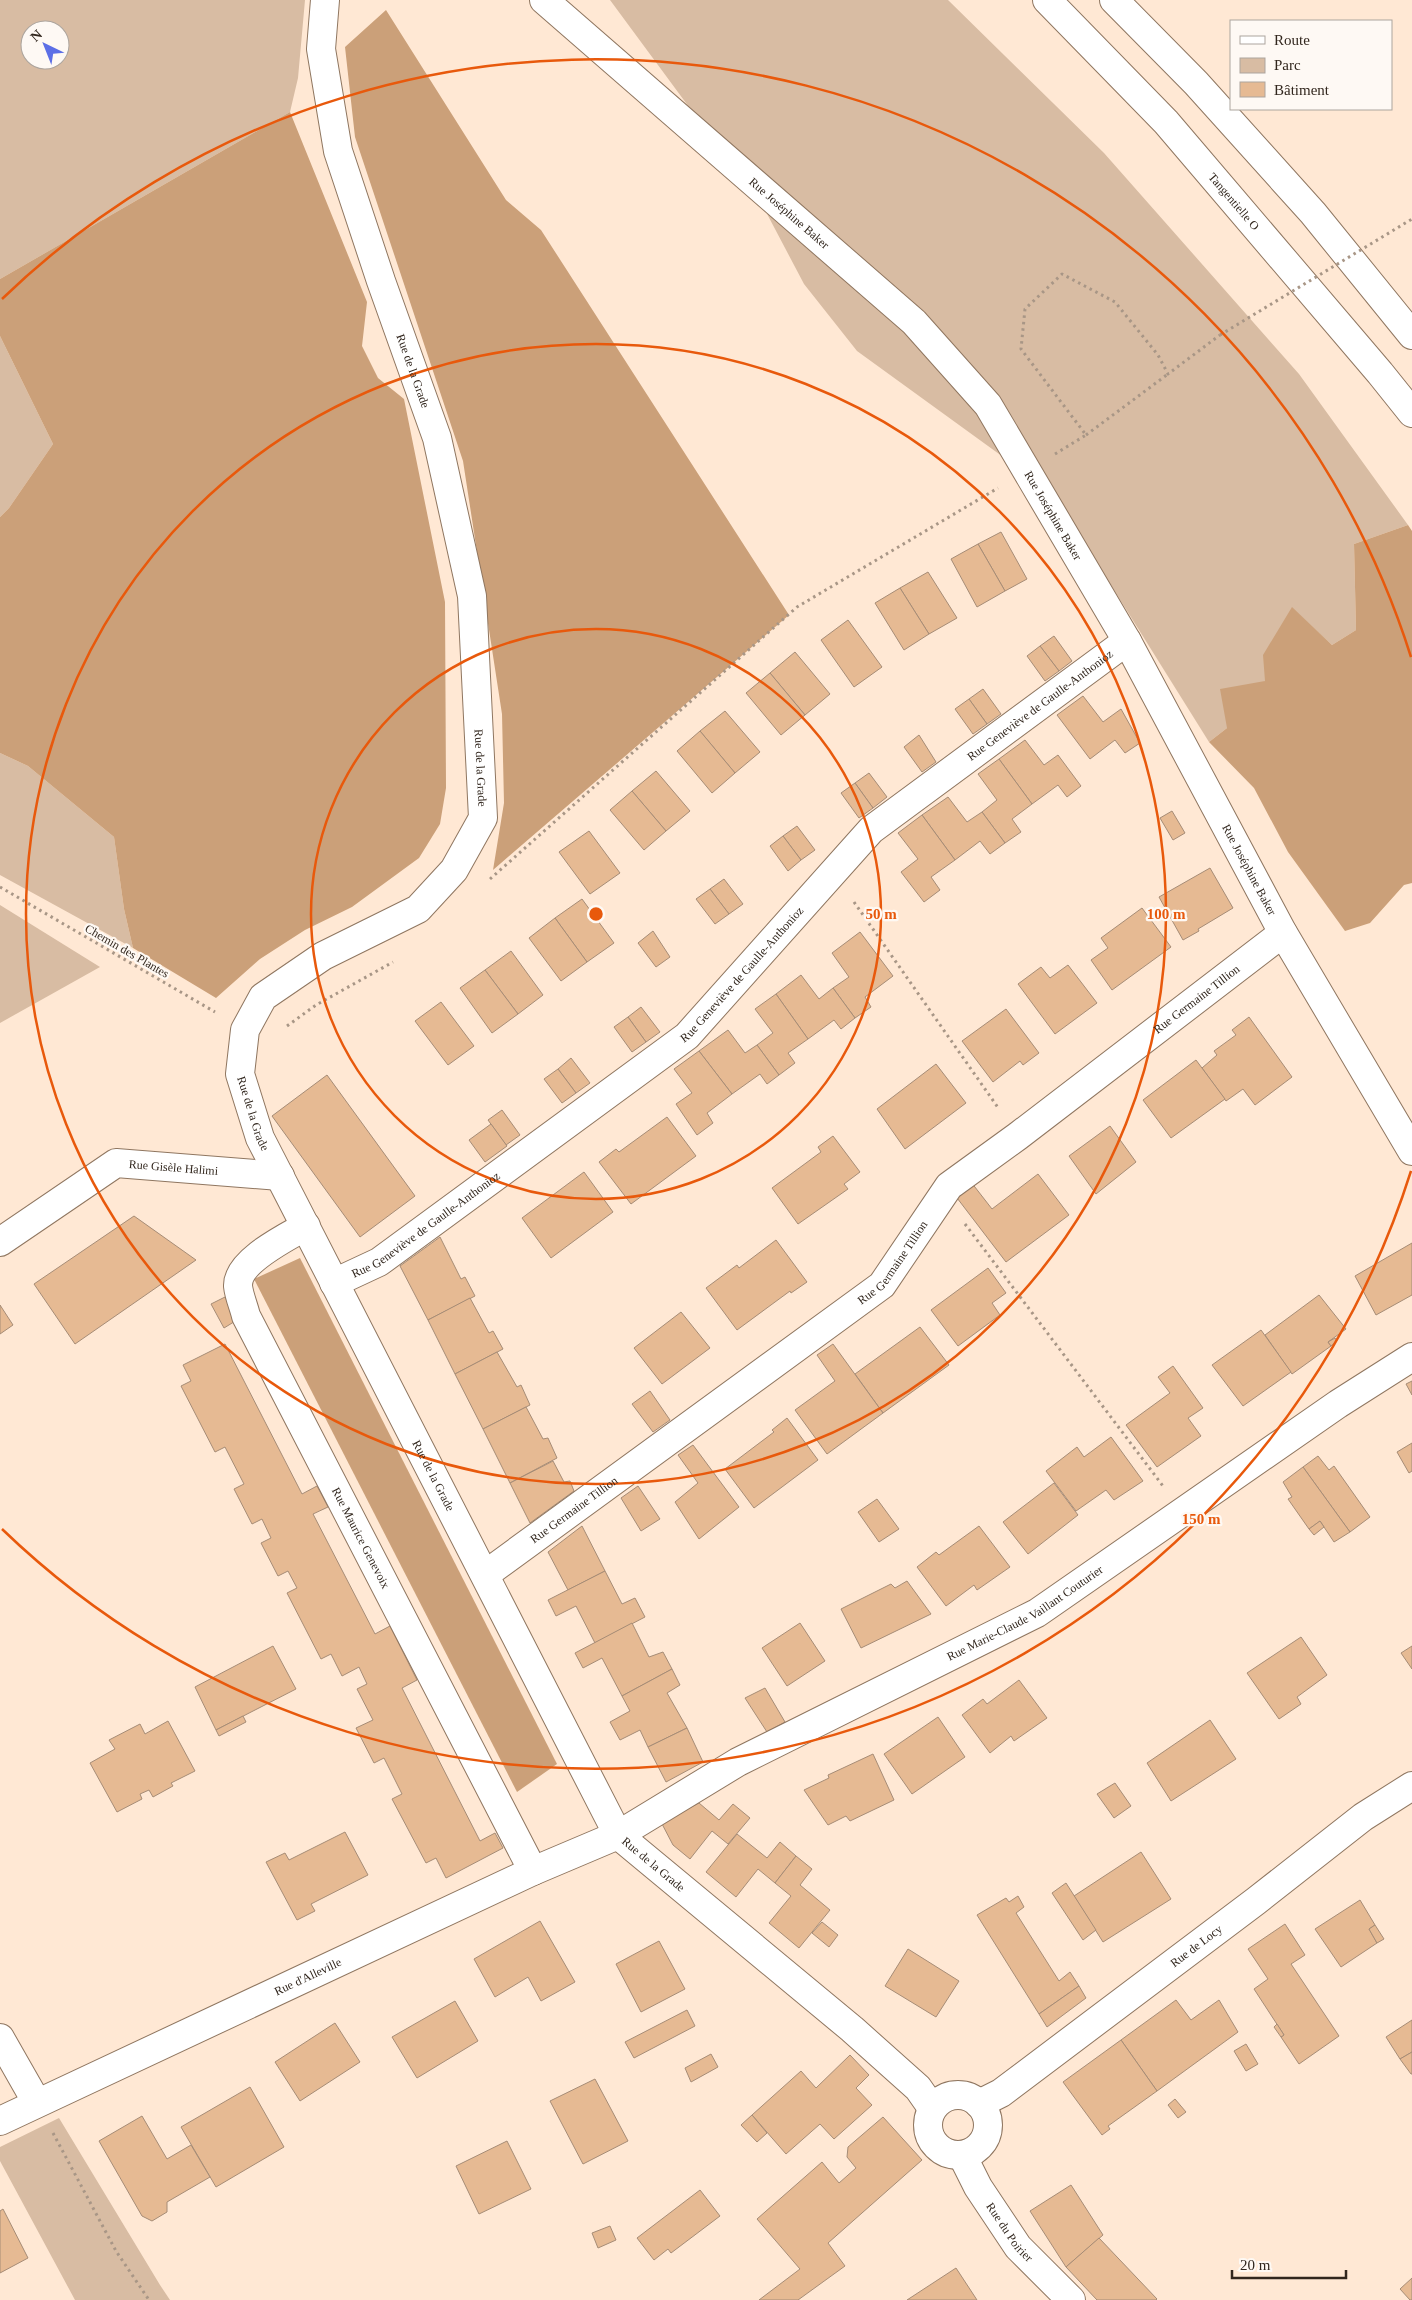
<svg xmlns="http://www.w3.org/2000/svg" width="1412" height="2300" viewBox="0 0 1412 2300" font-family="Georgia,serif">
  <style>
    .green { fill: #d8bca3; fill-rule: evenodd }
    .forest { fill: #cba079 }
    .building { fill: #e6ba93; stroke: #a68c76 }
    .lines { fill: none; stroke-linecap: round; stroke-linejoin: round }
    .minor-casing { stroke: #8f7660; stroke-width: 30 }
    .major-casing { stroke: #8f7660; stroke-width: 30 }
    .path { stroke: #a89686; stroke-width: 3; stroke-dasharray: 2.5 4; stroke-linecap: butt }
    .minor { stroke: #fff; stroke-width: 28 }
    .major { stroke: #fff; stroke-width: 28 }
    .path-bridge { stroke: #a89686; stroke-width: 3; stroke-dasharray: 2.5 4; stroke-linecap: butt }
    .ring { fill: none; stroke: #e8590c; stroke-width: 2.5 }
    .labels { text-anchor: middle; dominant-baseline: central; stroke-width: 4.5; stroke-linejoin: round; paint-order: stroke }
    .street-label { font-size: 12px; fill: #31261d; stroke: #fef9f4 }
    .centre { fill: #e8590c; stroke: #fef9f4; stroke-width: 2.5 }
    .ring-label { font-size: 15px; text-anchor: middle; font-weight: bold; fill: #e8590c; stroke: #fef9f4; stroke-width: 4.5; stroke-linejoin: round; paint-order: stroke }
  </style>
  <rect width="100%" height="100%" fill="#ffe8d4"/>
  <g class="green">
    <path d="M0,0h305l-7,78 -8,34 -290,167zM30,30h30v30h-30z"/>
    <path d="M610,0h338l156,153 195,221 109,151 -54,19 2,86 -24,15 -40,-37 -27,73 -38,47 -18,14 -155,-248 -197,-143 -53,-67 -39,-74z"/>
    <path d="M0,336l53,108 -44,64 -9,9z"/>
    <path d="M0,753l28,13 86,71 10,72 9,39 -133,-73z"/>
    <path d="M0,905l100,62 -100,56z"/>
    <path d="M59,2118l101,167 10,15h-95l-75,-139v-14z"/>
  </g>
  <g class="forest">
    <path d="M386,10l120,190 35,30 248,385 -296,255 11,-67 -2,-89 -39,-253 -108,-324 -10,-90z"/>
    <path d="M290,112l77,190 -5,44 16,32 26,21 41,203 1,186 -6,36 -21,34 -67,49 -47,23 -45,29 -44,39 -83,-50 -9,-39 -10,-72 -86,-71 -28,-13v-236l9,-9 44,-64 -53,-108v-57z"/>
    <path d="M1408,525l4,6v352l-8,2 -34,38 -25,8 -57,-79 -34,-64 -45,-46 18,-14 -7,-39 45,-8 -2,-26 29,-48 40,38 24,-15 -2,-86z"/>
    <path d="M300,1258l257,506 -40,28 -263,-513z"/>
  </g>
  <g class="building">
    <path d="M1001,532l26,47 -22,12 -27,-47z"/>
    <path d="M978,544l27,47 -28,16 -26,-48z"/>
    <path d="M928,572l29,46 -28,16 -29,-46z"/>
    <path d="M900,588l29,46 -25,16 -29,-47z"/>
    <path d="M848,620l34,47 -28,20 -33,-47z"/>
    <path d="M1054,636l18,25 -13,10 -19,-25z"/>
    <path d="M1040,646l19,25 -14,10 -18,-25z"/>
    <path d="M795,652l35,42 -25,21 -35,-42z"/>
    <path d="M770,673l35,42 -24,20 -35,-42z"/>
    <path d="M983,689l18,25 -14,10 -18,-25z"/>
    <path d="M1083,696l20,26 18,-13 19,34 -15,10 -10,-13 -25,19 -33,-44z"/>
    <path d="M969,699l18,25 -14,10 -18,-25z"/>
    <path d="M725,711l35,41 -25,21 -35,-42z"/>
    <path d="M700,731l35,42 -23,20 -35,-42z"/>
    <path d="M919,735l17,27 -14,10 -18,-25z"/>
    <path d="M1025,740l19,25 14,-10 23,31 -14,11 -9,-12 -26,19 -33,-45z"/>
    <path d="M999,759l33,45 -20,15 9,13 -16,11 -23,-31 15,-12 -19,-26z"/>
    <path d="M656,771l34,40 -24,20 -34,-40z"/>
    <path d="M869,773l18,24 -14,11 -18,-25z"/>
    <path d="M855,783l18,25 -14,10 -18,-25z"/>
    <path d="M632,791l34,40 -22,19 -34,-40z"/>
    <path d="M948,797l19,25 15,-10 23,31 -15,11 -10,-13 -25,19 -33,-45z"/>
    <path d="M1172,811l13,22 -12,7 -13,-22z"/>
    <path d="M922,815l33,45 -24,17 9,13 -16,12 -23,-30 17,-13 -20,-26z"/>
    <path d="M797,826l18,24 -14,10 -18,-24z"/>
    <path d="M589,831l31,42 -30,21 -31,-42z"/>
    <path d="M783,836l18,24 -13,11 -18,-25z"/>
    <path d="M1210,868l23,40 -35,21 1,2 -16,9 -24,-43z"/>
    <path d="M724,879l19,25 -14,10 -19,-25z"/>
    <path d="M710,889l19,25 -14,10 -19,-25z"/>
    <path d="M582,899l32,44 -27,19 -32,-44z"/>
    <path d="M1142,908l29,39 -59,43 -21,-30 17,-12 -7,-10z"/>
    <path d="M555,918l32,44 -26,19 -32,-43z"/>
    <path d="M653,931l17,26 -14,10 -18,-24z"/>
    <path d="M860,932l33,44 -28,21 6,10 -16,11 -22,-30 16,-11 -17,-24z"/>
    <path d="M511,951l32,44 -25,19 -33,-44z"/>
    <path d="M1068,965l29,38 -42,31 -37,-50 23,-17 9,11z"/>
    <path d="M485,970l33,44 -26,19 -32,-45z"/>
    <path d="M801,975l18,24 14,-11 22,30 -14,11 -7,-9 -26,19 -32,-45z"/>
    <path d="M776,994l32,45 -20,14 7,10 -16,12 -22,-30 16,-12 -18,-24z"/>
    <path d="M441,1002l33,44 -26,19 -33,-44z"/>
    <path d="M641,1007l19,25 -14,10 -18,-25z"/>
    <path d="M1006,1009l33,44 -16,12 -3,-4 -27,21 -31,-41z"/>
    <path d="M628,1017l18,25 -14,10 -18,-25z"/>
    <path d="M1249,1017l43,60 -37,28 -12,-16 -17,12 -24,-33 15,-13 -3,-4 22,-16 -4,-5z"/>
    <path d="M728,1030l17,23 12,-8 22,30 -12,9 -7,-10 -28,20 -33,-43z"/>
    <path d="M699,1051l33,43 -25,19 6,10 -16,12 -21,-31 16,-11 -18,-24z"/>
    <path d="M571,1058l19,25 -14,10 -18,-24z"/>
    <path d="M1196,1060l29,39 -54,39 -28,-38z"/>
    <path d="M936,1064l30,39 -61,46 -28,-40z"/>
    <path d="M558,1069l18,24 -14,10 -18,-24z"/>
    <path d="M327,1075l88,121 -55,41 -88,-121z"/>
    <path d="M502,1110l18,25 -14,10 -18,-25z"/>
    <path d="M667,1117l29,39 -65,48 -32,-42 17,-13 3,3z"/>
    <path d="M491,1124l16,22 -22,16 -16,-22z"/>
    <path d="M1110,1126l26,36 -40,32 -27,-38z"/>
    <path d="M833,1136l27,36 -16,12 4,5 -50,35 -26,-36 49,-36 -3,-5z"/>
    <path d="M584,1172l29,40 -62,46 -29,-40z"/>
    <path d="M1038,1174l31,41 -63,47 -52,-68 17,-12 21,27z"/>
    <path d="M134,1216l62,44 -121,84 -41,-60z"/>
    <path d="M440,1237l21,42 4,-2 10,19 -47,24 -28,-54z"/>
    <path d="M776,1240l31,42 -16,11 -1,-2 -53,39 -31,-42 31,-23 2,3z"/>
    <path d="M1412,1243v52l-36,20 -21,-39z"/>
    <path d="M988,1268l18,25 -14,10 8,12 -42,31 -27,-36z"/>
    <path d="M1319,1295l27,34 -18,13 3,4 -39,28 -27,-39z"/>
    <path d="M225,1297l12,23 -13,8 -13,-24z"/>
    <path d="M470,1298l19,35 4,-2 10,18 -48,25 -27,-54z"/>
    <path d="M0,1305l13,20 -13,9z"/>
    <path d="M681,1312l29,36 -48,36 -28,-36z"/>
    <path d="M920,1327l29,38 -66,48 -28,-39z"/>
    <path d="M1261,1330l30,42 -48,34 -31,-41z"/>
    <path d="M1335,1338l2,3 -6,5 -3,-4z"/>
    <path d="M225,1344l77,150 15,-8 11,21 -15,7 62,120 15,-8 27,54 -15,8 78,153 15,-8 8,15 -57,30 -10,-20 -10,5 -34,-64 10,-5 -18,-36 -10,5 -18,-35 17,-8 -16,-31 10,-5 -8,-17 -17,9 -11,-22 -10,5 -34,-66 10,-5 -9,-17 -10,5 -17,-33 10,-5 -9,-19 -10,5 -18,-35 10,-5 -19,-37 -10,5 -34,-66 10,-5 -8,-16z"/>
    <path d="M833,1344l50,69 -56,41 -32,-44 40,-29 -18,-26z"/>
    <path d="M497,1352l20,35 4,-2 9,20 -47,24 -28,-55z"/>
    <path d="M1173,1366l30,42 -15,10 13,18 -44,31 -31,-42 44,-32 -12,-16z"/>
    <path d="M1412,1381v14l-6,-11z"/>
    <path d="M650,1391l20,29 -17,12 -21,-28z"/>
    <path d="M526,1407l17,32 5,-1 9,20 -47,25 -27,-54z"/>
    <path d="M787,1418l31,42 -64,48 -29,-39 49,-37 -2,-2z"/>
    <path d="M1111,1437l32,44 -29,19 -8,-10 -30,21 -30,-40 31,-24 7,10z"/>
    <path d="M1412,1443v28l-3,2 -12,-21z"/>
    <path d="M693,1445l46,62 -40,32 -24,-37 23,-19 -20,-28z"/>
    <path d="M1318,1456l11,14 5,-4 36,51 -20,15 -47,-65z"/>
    <path d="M553,1461l11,21 6,-1 4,10 -44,32 -20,-40z"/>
    <path d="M1303,1467l47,65 -16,10 -14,-21 -11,8 -21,-30 4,-2 -9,-15z"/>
    <path d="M1054,1483l24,32 -50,39 -25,-32z"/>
    <path d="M638,1486l22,33 -19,12 -20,-33z"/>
    <path d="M877,1499l22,30 -20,13 -21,-30z"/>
    <path d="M1320,1521l4,6 -10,8 -5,-6z"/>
    <path d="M582,1526l23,45 -37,19 -20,-38z"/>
    <path d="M979,1526l31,41 -33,23 -3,-5 -28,21 -29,-39 19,-15 3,3z"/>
    <path d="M605,1571l17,33 13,-6 10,19 -50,26 -19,-37 -20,10 -8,-16z"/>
    <path d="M907,1581l24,33 -70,34 -20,-39 50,-25 4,4z"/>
    <path d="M632,1623l17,34 14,-5 9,17 -50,27 -20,-38 -19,10 -8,-15z"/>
    <path d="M800,1623l25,38 -38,25 -25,-38z"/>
    <path d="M1301,1637l26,38 -30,22 4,7 -22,15 -32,-46z"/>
    <path d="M273,1646l23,43 -80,41 -21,-43z"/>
    <path d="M1412,1646v23l-11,-16z"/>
    <path d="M672,1669l8,16 -13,8 20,35 -39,19 -8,-17 -20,10 -10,-18 20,-11 -8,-15z"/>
    <path d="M1019,1680l28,38 -33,23 -3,-5 -21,17 -28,-38 21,-16 4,5z"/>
    <path d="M765,1688l20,34 -18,10 -22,-34z"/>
    <path d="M243,1716l3,6 -27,14 -3,-6z"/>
    <path d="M938,1717l27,40 -53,37 -28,-40z"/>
    <path d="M1210,1720l26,39 -65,42 -24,-38z"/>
    <path d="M168,1721l27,50 -24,12 2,3 -20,11 -4,-7 -9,4 2,5 -25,13 -27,-49 25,-14 -6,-9 31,-16 5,10z"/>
    <path d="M687,1728l16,34 -37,20 -18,-35z"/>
    <path d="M873,1754l21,46 -44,21 -4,-5 -18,9 -24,-35 25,-12 -1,-3z"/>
    <path d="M1115,1783l16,23 -17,12 -17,-24z"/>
    <path d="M699,1803l20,17 14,-16 17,14 -22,26 -16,-13 -22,28 -17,-14 -12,-23z"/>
    <path d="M345,1832l23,43 -57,29 4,7 -18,9 -31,-58 19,-9 4,7z"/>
    <path d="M737,1834l30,24 13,-16 16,14 -21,27 -17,-14 -22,28 -30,-25z"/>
    <path d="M1141,1852l30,47 -68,43 -29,-46z"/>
    <path d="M796,1856l16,13 -12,16 30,25 -31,38 -30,-25 22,-27 -16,-13z"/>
    <path d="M1066,1883l30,47 -13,10 -31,-47z"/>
    <path d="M1018,1896l6,11 -8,6 43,68 11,-9 9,14 -40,28 -62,-99 29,-17 3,4z"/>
    <path d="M1360,1900l15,25 -6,4 8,14 -36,24 -26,-38z"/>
    <path d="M540,1921l35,61 -34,19 -13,-24 -33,20 -21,-38z"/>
    <path d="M822,1922l16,13 -9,12 -17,-14z"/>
    <path d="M1285,1924l20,31 -14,9 48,72 -40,28 -18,-27 3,-2 -30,-46 14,-10 -20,-30z"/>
    <path d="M1375,1925l9,14 -7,4 -8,-14z"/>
    <path d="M659,1941l26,48 -44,23 -25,-48z"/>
    <path d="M908,1949l51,32 -23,36 -51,-31z"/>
    <path d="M1079,1986l7,12 -39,29 -8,-13z"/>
    <path d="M1176,2000l15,20 28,-20 19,32 -81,59 -36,-51z"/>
    <path d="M455,2001l23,40 -61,37 -25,-41z"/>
    <path d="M687,2010l8,16 -61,32 -9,-16z"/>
    <path d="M1412,2020v32l-12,7 -14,-22z"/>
    <path d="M335,2023l25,39 -60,39 -25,-39z"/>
    <path d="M1277,2024l7,11 -3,2 -7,-10z"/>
    <path d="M1121,2040l36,51 -49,35 2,3 -8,6 -39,-53z"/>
    <path d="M1246,2044l12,20 -12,7 -12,-20z"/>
    <path d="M1412,2052v22h-1l-11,-15z"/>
    <path d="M711,2054l7,13 -27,15 -6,-14z"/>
    <path d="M850,2055l19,20 -13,13 16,17 -38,34 -14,-15 -34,30 -34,-39 49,-44 15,17z"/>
    <path d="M595,2079l33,62 -45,23 -33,-63z"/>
    <path d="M250,2087l34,60 -68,40 -35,-60z"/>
    <path d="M1175,2099l11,13 -8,6 -10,-13z"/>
    <path d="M752,2115l15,18 -10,9 -16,-17z"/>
    <path d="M142,2116l25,43 24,-14 19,32 -43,25v10l-15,9 -10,-5 -43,-75z"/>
    <path d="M883,2117l39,43 -94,83 17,23 -47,34h-39l41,-31 -43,-50 65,-57 17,21 17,-15 -9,-11 1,-10z"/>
    <path d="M507,2141l24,48 -52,25 -23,-48z"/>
    <path d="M1071,2185l32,50 -37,32 -36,-56z"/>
    <path d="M700,2190l20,26 -49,37 -3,-4 -14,11 -17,-22z"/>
    <path d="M3,2209l25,49 -28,15v-62z"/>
    <path d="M610,2226l6,14 -18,8 -6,-15z"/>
    <path d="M1099,2238l58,61 -1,1h-59l-31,-33z"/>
    <path d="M956,2268l21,32h-70z"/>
    <path d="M1412,2278v22h-2l-10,-11z"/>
  </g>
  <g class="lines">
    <defs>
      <g id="minor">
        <path id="s1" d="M325,0l-4,49 17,102 43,130 56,157 35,158 11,222 -29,52 -36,39 -95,47 -60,41 -18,33 -5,44 20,64 358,697 234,194 66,59 14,20"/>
        <path id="s2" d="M544,0l370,322 74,83 139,236 156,292 129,218"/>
        <path id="s3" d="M306,1226c-19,11 -69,35 -68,60 1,10 6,21 8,30l287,555"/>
        <path id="s4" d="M0,1242l116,-79 164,13"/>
        <path id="s5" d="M334,1283l45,-21 308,-226 184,-206 256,-189"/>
        <path id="s6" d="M486,1574l396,-289 67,-99 69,-50 265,-203"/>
        <path d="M0,2038l37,65"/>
        <circle cx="958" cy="2125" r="30"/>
        <path id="s7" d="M979,2104l22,-11 255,-192 107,-84 49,-31"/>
        <path id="s8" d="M0,2121l533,-250 85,-36 120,-73 299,-149 301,-209 74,-47"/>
        <path id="s9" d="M962,2155l16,32 40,60 53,53"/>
      </g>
      <g id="major">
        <path id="s10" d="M1047,0l119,122 214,251 32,40"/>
        <path d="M1114,0l82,83 117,130 99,122"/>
      </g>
    </defs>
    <use href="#minor" class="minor-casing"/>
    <use href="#major" class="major-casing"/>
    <g class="path">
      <path d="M1086,435l82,-61"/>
      <path d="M1055,454l31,-19 -65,-86 4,-40 37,-35 53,28 43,53 10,19 52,-39"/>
      <path d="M490,879l307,-272 201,-119"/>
      <path d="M0,887l215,125"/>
      <path d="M854,902l145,207"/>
      <path d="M287,1026l29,-21 77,-43"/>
      <path d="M965,1224l198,262"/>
      <path d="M53,2133l63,118 33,49"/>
    </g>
    <use href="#minor" class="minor"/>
    <use href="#major" class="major"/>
    <path class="path-bridge" d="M1220,335l192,-116"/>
  </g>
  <g class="ring">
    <circle cx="596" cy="914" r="285"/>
    <circle cx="596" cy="914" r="570"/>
    <path d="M1411 1171A855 855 0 0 1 2 1529M2 299A855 855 0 0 1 1411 657"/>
  </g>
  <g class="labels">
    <g class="street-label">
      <text stroke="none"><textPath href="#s10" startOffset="275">Tangentielle O</textPath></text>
      <text stroke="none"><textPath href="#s2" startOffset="325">Rue Joséphine Baker</textPath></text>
      <text stroke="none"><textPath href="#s1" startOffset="385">Rue de la Grade</textPath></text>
      <text stroke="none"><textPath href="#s2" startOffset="730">Rue Joséphine Baker</textPath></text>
      <text stroke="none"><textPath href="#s5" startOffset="918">Rue Geneviève de Gaulle-Anthonioz</textPath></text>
      <text stroke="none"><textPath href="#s1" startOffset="790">Rue de la Grade</textPath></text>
      <text stroke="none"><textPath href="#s2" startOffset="1135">Rue Joséphine Baker</textPath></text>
      <text transform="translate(127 951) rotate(30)">Chemin des Plantes</text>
      <text stroke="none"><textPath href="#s5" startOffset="514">Rue Geneviève de Gaulle-Anthonioz</textPath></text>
      <text stroke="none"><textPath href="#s6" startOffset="920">Rue Germaine Tillion</textPath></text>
      <text stroke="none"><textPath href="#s1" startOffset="1255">Rue de la Grade</textPath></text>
      <text stroke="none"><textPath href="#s4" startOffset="198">Rue Gisèle Halimi</textPath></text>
      <text stroke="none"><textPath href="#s5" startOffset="109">Rue Geneviève de Gaulle-Anthonioz</textPath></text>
      <text stroke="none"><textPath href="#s6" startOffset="514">Rue Germaine Tillion</textPath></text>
      <text stroke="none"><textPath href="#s1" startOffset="1660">Rue de la Grade</textPath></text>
      <text stroke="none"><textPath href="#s6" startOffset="109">Rue Germaine Tillion</textPath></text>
      <text stroke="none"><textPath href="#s3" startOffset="375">Rue Maurice Genevoix</textPath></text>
      <text stroke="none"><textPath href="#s8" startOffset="1145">Rue Marie-Claude Vaillant Couturier</textPath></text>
      <text stroke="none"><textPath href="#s1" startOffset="2110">Rue de la Grade</textPath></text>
      <text stroke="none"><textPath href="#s7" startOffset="269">Rue de Locy</textPath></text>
      <text stroke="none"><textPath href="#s8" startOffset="340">Rue d'Alleville</textPath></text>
      <text stroke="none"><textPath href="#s9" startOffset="91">Rue du Poirier</textPath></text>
    </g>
  </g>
  <circle cx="596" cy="914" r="8" class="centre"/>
  <g class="ring-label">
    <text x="881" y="919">50 m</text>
    <text x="1166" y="919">100 m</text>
    <text x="1201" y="1524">150 m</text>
  </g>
  <rect x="1230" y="20" width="162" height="90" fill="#fef9f4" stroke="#aca59e"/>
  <rect x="1240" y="36" width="25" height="8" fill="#ffffff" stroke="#aca59e"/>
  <text x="1274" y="45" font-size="15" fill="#31261d">Route</text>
  <rect x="1240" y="58" width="25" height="15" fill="#d8bca3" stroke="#aca59e"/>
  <text x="1274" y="70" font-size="15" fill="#31261d">Parc</text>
  <rect x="1240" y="82" width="25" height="15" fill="#e6ba93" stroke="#aca59e"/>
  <text x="1274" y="95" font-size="15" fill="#31261d">Bâtiment</text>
  <g transform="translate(45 45) rotate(317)"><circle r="24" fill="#fef9f4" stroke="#aca59e"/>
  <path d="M0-4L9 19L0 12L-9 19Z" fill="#5c6fe6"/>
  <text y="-8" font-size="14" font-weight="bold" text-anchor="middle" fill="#31261d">N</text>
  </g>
  <path d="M1232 2270v8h114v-8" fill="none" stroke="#31261d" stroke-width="2.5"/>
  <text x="1240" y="2270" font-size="15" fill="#31261d" stroke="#fef9f4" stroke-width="4" paint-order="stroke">20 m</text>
</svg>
